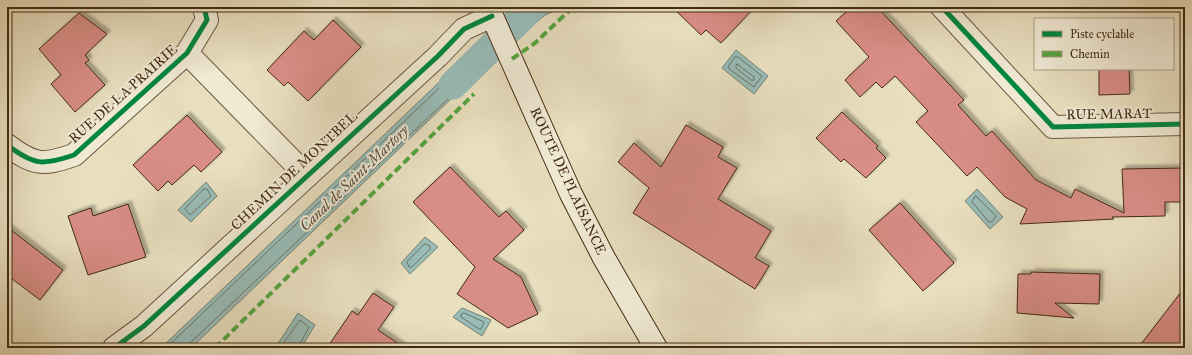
<svg xmlns="http://www.w3.org/2000/svg" width="1192" height="355" viewBox="0 0 1192 355" font-family="'IM FELL Great Primer',serif">
  <style>
    .water { fill: #98bcb7; stroke: #768275 }
    .lines { fill: none; stroke-linecap: round; stroke-linejoin: round }
    .shore { stroke: #6e7365; stroke-width: 1 }
    .canal { stroke: #98bcb7; stroke-width: 29 }
    .building { fill: #d88d86; stroke: #442a13; filter: url(#shadow) }
    .street-casing { stroke: #6d573e; stroke-width: 24 }
    .secondary-casing { stroke: #442a13; stroke-width: 24 }
    .street { stroke: #f0ead5; stroke-width: 22 }
    .secondary { stroke: #f0ead5; stroke-width: 22 }
    .quiet { stroke: #55a43f; stroke-width: 4; stroke-dasharray: 8 4; stroke-linecap: butt }
    .cycleway-casing { stroke: #f0ead5; stroke-width: 8 }
    .cycleway { stroke: #00873e; stroke-width: 5 }
    .labels { text-anchor: middle; dominant-baseline: central; stroke-width: 4; stroke-linejoin: round; paint-order: stroke }
    .street-label { font-size: 14px; fill: #442a13; stroke: #f0ead5 }
    .water-label { font-size: 15px; font-style: italic; fill: #594e3c; stroke: #f0ead5 }
  </style>
  <defs>
    <filter id="shadow"><feDropShadow dx="3.5" dy="-3.5" stdDeviation="1" flood-color="#0004"/></filter>
  </defs>
  <rect width="100%" height="100%" fill="#e8dfbf"/>
  <filter id="stains"><feTurbulence type="fractalNoise" baseFrequency=".005" numOctaves="4"/><feColorMatrix values="0 0 0 0 .2 0 0 0 0 .09 0 0 0 0 .02 0 0 0 .5 -.17"/></filter>
  <radialGradient id="worn" r=".72"><stop offset=".6" stop-color="#630" stop-opacity="0"/><stop offset="1" stop-color="#630" stop-opacity=".3"/></radialGradient>
  <g class="water">
    <path d="M513,7h52l-20,8 -26,22 -11,-25z"/>
    <path d="M736,50l32,26 -14,18 -32,-26z"/>
    <path d="M477,55l7,8 -6,6 -2,6 -285,273h-30l293,-280 8,1z"/>
    <path d="M206,182l11,14 -26,26 -13,-12z"/>
    <path d="M977,189l26,28 -13,12 -25,-28z"/>
    <path d="M425,237l13,10 -28,27 -9,-11z"/>
    <path d="M462,308l29,12 -9,16 -29,-19z"/>
    <path d="M298,313l17,12 -14,23h-26z"/>
  </g>
  <g class="lines">
    <g class="shore">
      <path d="M516,7l-3,7 8,15 22,-17 12,-5"/>
      <path d="M735,57h3l24,19 -8,11 -26,-19z"/>
      <path d="M737,64l17,13v3h-3l-15,-12z"/>
      <path d="M204,189h3l4,7 -21,19 -5,-6z"/>
      <path d="M976,196l20,20 -4,6h-3l-17,-20z"/>
      <path d="M425,244l5,2v3l-18,18h-3l-2,-5z"/>
      <path d="M464,313l20,9 -3,7h-2l-18,-12v-2z"/>
      <path d="M166,348l289,-275h9l7,-6h2l-1,7 -20,21 -262,248 -2,5"/>
      <path d="M280,348l20,-28 9,7 -11,21"/>
    </g>
    <path class="canal" d="M453,85l79,-78"/>
  </g>
  <g class="building">
    <path d="M672,7h83l-34,36 -15,-13 -5,5z"/>
    <path d="M852,7h25l87,93 -6,5 28,31 6,-5 44,49 35,18 4,-9 49,24 -2,-44 63,-1v34h-20v14l-53,1 2,2 -94,5 7,-15 -22,-12 -28,-30 -10,9 -51,-54 12,-11 -33,-35 -13,12 -6,-6 -16,15 -15,-17 24,-23 -33,-36z"/>
    <path d="M79,13l28,21 -22,21 4,5 -4,3 20,22 -30,27 -24,-28 10,-9 -22,-26z"/>
    <path d="M333,20l28,27 -53,54 -20,-19 -4,4 -17,-16 37,-39 10,9z"/>
    <path d="M1099,69h30l1,25 -31,1z"/>
    <path d="M842,112l36,34 -2,2 10,10 -20,20 -22,-19 -3,3 -25,-24z"/>
    <path d="M187,115l35,37 -21,20 -7,-7 -22,20 -4,-4 -10,10 -25,-26z"/>
    <path d="M686,125l37,22 -5,10 19,11 -19,31 53,32 -16,27 14,8 -14,23 -122,-76 16,-25 -31,-26 16,-19 27,24z"/>
    <path d="M450,167l49,50 7,-6 18,19 -31,29 28,18 17,37 -30,14 -51,-34 18,-27 -62,-65z"/>
    <path d="M900,203l54,60 -31,28 -54,-61z"/>
    <path d="M128,204l18,53 -58,18 -20,-59 23,-8 2,8z"/>
    <path d="M7,227l56,43 -23,30 -33,-25z"/>
    <path d="M1031,272l69,2 -1,30 -44,-1 19,15 -57,-5 1,-39h13z"/>
    <path d="M1185,287v61h-47z"/>
    <path d="M373,293l21,14 -16,23 27,18h-78l25,-37 6,4z"/>
  </g>
  <g class="lines">
    <defs>
      <g id="street">
        <path d="M942,7l111,120 132,-3"/>
        <path d="M187,53l120,123"/>
        <path d="M7,145c27,20 35,21 67,10l113,-102 20,-33 -3,-13"/>
        <path d="M114,348l30,-22 294,-270 26,-27 28,-13"/>
      </g>
      <path id="secondary" d="M488,7l83,187 33,64 52,90"/>
    </defs>
    <use href="#street" class="street-casing"/>
    <use href="#secondary" class="secondary-casing"/>
    <use href="#street" class="street"/>
    <use href="#secondary" class="secondary"/>
    <g class="quiet">
      <path d="M512,59l23,-16 38,-36"/>
      <path d="M215,348l259,-254"/>
    </g>
    <defs>
      <g id="cycleway">
        <path d="M942,7l111,120 132,-3"/>
        <path d="M7,145c27,20 35,21 67,10l113,-102 20,-33 -3,-13"/>
        <path d="M114,348l30,-22 294,-270 26,-27 28,-13"/>
      </g>
    </defs>
    <use href="#cycleway" class="cycleway-casing"/>
    <use href="#cycleway" class="cycleway"/>
  </g>
  <g class="labels">
    <g class="street-label">
      <text transform="translate(123 94) rotate(-42)">RUE DE LA PRAIRIE</text>
      <text transform="translate(1109 114) rotate(-1)">RUE MARAT</text>
      <text transform="translate(294 171) rotate(-43)">CHEMIN DE MONTBEL</text>
      <text transform="translate(568 181) rotate(65)">ROUTE DE PLAISANCE</text>
    </g>
    <g class="water-label">
      <text transform="translate(354 178) rotate(-44)">Canal de Saint-Martory</text>
    </g>
  </g>
  <rect width="1192" height="355" fill="none" stroke="#e8dfbf" stroke-width="24"/>
  <rect x="8" y="8" width="1176" height="339" fill="none" stroke="#442a13" stroke-width="2"/>
  <rect x="12" y="12" width="1168" height="331" fill="none" stroke="#442a13"/>
  <rect x="1034" y="18" width="140" height="52" fill="#f0ead5" stroke="#ab9d87"/>
  <rect x="1042" y="31" width="20" height="6" fill="#00873e" stroke="#ab9d87"/>
  <text x="1070" y="38" font-size="12" fill="#442a13">Piste cyclable</text>
  <rect x="1042" y="51" width="20" height="6" fill="#55a43f" stroke="#ab9d87"/>
  <text x="1070" y="58" font-size="12" fill="#442a13">Chemin</text>
  <rect width="100%" height="100%" filter="url(#stains)"/>
  <rect width="100%" height="100%" fill="url(#worn)"/>
</svg>
